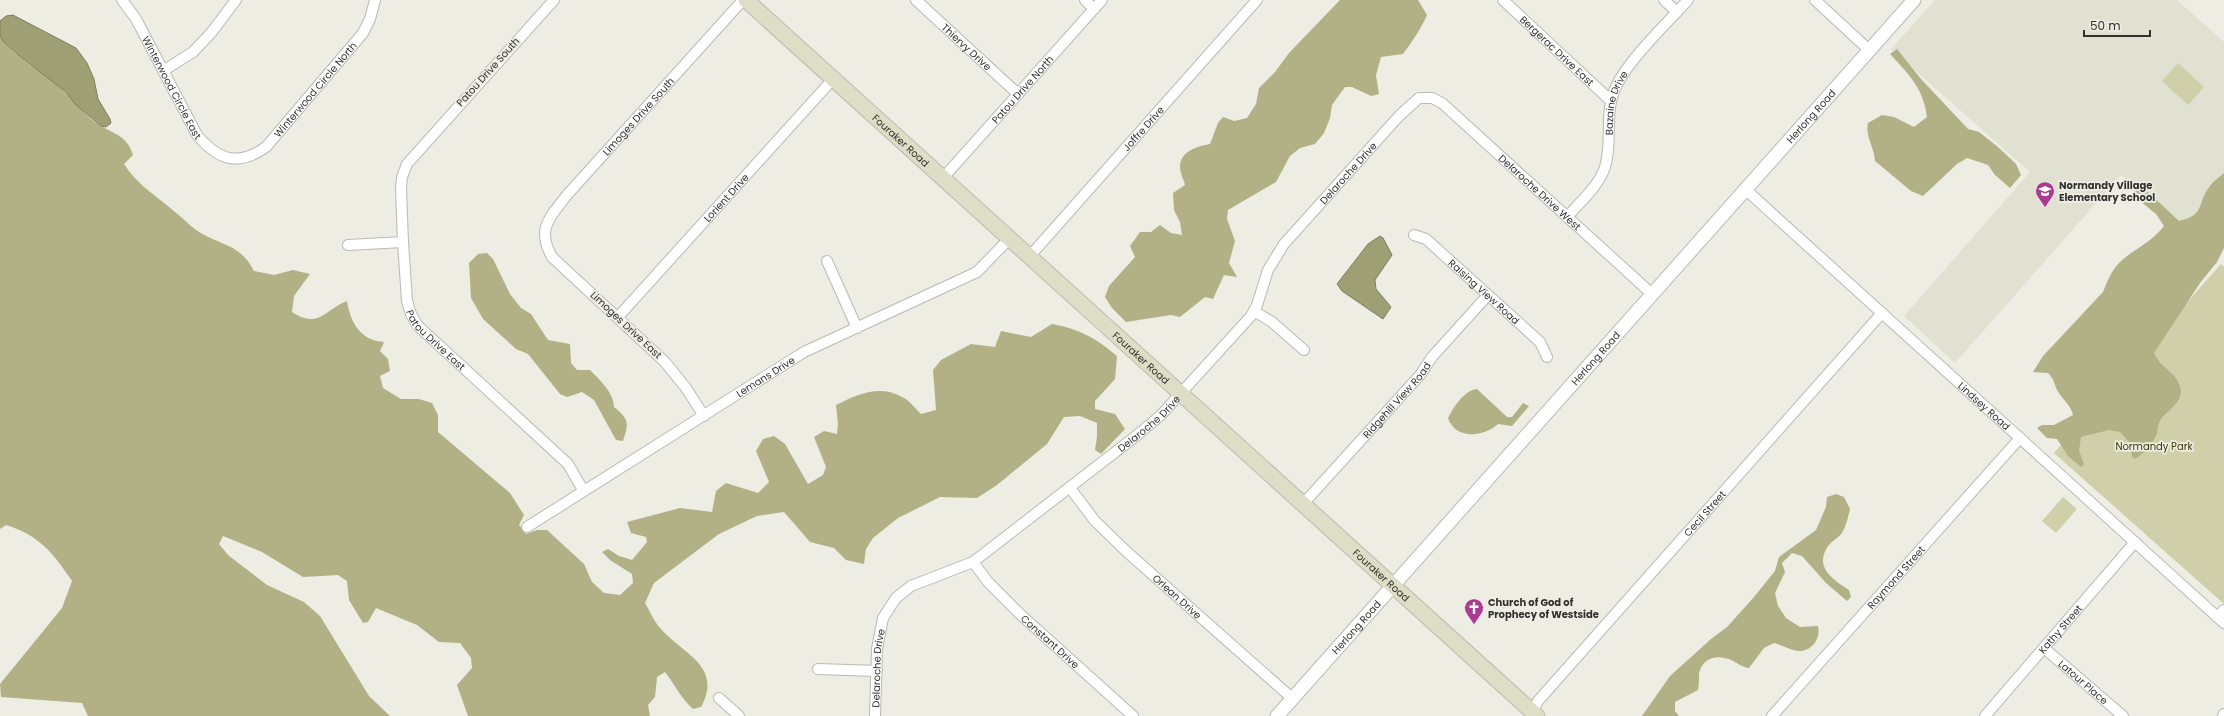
<svg xmlns="http://www.w3.org/2000/svg" width="2224" height="716" viewBox="0 0 2224 716" font-family="Poppins,sans-serif">
  <style>
    .built { fill: #e1e1d1 }
    .green { fill: #cfcfa9 }
    .forest { fill: #b1b185 }
    .water { fill: #9f9f74; stroke: #7e7e5f }
    .lines { fill: none; stroke-linecap: round; stroke-linejoin: round }
    .minor-casing { stroke: #babab2; stroke-width: 12 }
    .tertiary-casing { stroke: #babab2; stroke-width: 15 }
    .secondary-casing { stroke: #babab2; stroke-width: 17 }
    .minor { stroke: #fff; stroke-width: 10 }
    .tertiary { stroke: #fff; stroke-width: 13 }
    .secondary { stroke: #deddc6; stroke-width: 15 }
    .labels { text-anchor: middle; dominant-baseline: central; stroke-width: 3.5; stroke-linejoin: round; paint-order: stroke }
    .street-label { font-size: 10px; fill: #31312e; stroke: #edede4 }
    .poi-label { font-size: 10px; font-weight: bold; fill: #31312e; stroke: #edede4; text-anchor: start }
    .park-label { font-size: 10px; fill: #373500; stroke: #edede4 }
  </style>
  <rect width="100%" height="100%" fill="#edede4"/>
  <path class="built" d="M1935,0h242l47,42v200l-12,14 -91,-81 -166,188 -51,-47 126,-144 -139,-123z"/>
  <g class="green">
    <path d="M2178,63l26,24 -16,18 -26,-24z"/>
    <path d="M2221,264l3,3v337l-170,-151z"/>
    <path d="M2063,497l14,12 -21,24 -14,-12z"/>
  </g>
  <g class="forest">
    <path d="M1340,0h78l9,15c-6,14 -15,27 -24,39l-22,3 -5,18 3,19 -8,2 -19,-9h-7l-13,18 -2,13 -6,15 -9,11 -15,4 -10,8 -14,26 -48,28 -1,9 8,22 -6,22 8,14 -13,-2 -11,24 -8,-2 -25,20 -9,-2 -45,7 -14,-14 -7,-11 4,-11 26,-29 -5,-11 10,-14h11l9,-7 11,8 11,2 -2,-13 -6,-12 -1,-17 12,-8c-1,-5 -5,-12 -5,-18 0,-16 18,-21 30,-23l8,-21 5,-6 11,4 13,-3 9,-14 3,-16 16,-16 14,-19z"/>
    <path d="M0,35c15,25 45,37 65,57 12,11 21,25 36,34 14,8 27,11 32,29l-9,9c13,21 33,32 51,48 7,5 14,13 21,18 24,16 44,13 58,41l20,4 19,-5 17,4 -16,22 -2,16c27,17 31,-1 55,-11 3,20 13,40 37,41l-4,9 8,8 2,12 -10,5 3,12 18,11h18l13,4 6,12v17l72,61 14,22 -5,10 7,9 11,-4h10l37,34 8,18 12,11 16,2 13,-12 -1,-9 -22,-14 -8,-8 6,-3 11,7 13,4 15,-18 -1,-5 -15,-4 -4,-11 53,-14 32,4 4,-21 10,-8 32,10 11,-11 -13,-31 7,-12 11,-3 11,8 23,40 15,-9 3,-8 -12,-30 10,-6 13,3 1,-10 -2,-19c20,-10 43,-21 66,-8 7,3 13,11 19,17l15,-4 -3,-40 8,-10 30,-16 24,3 6,-16 30,6 21,-13c27,5 44,14 65,32l-2,23 -20,22v8l20,5 10,15 -24,25 -6,-4 2,-13v-14l-17,-7 -16,1 -17,27 -50,41 -20,13 -37,-1 -42,21 -25,20 -7,11 -2,15 -18,-4 -12,-12 -24,-6 -26,-30 -27,4 -38,18 -65,49 -9,20c5,8 9,19 16,26 23,26 62,37 40,78l-8,2c-12,-11 -18,-24 -28,-37l-8,5 -2,20 -7,8 2,11h-182l-11,-31 15,-17 -1,-10 -11,-15 -21,-1 -22,-17 -41,-17 -8,14 -5,1 -14,-23 -2,-19 -9,-6 -35,2 -41,-25 -39,-16 -4,8 9,11 39,30 37,17 16,14 49,80 21,20h-302l-6,-13 -81,-6 -1,-13 62,-76 10,-27c-19,-28 -33,-46 -66,-56l-6,4z"/>
    <path d="M1897,49l24,30 47,50 11,3 19,15 18,17 5,11 -11,13 -15,-13 -7,-10 -21,-7 -10,6 -34,32 -12,-5 -36,-30c-1,-15 -10,-25 -7,-38l14,-8 12,2 20,10 13,-10c-4,-30 -18,-42 -37,-63z"/>
    <path d="M2224,173v75l-7,14 -17,21 -46,70c6,15 21,18 26,33 5,17 -14,24 -20,35 -3,5 -2,11 -4,15 -5,10 -12,17 -21,23l-3,-2 -2,-14 -10,-11 -11,-2 -28,7 -2,14 5,13 -3,3 -13,-11 -11,-17 -10,-1 -10,-10 5,-3h12l19,-10c-2,-10 -11,-16 -16,-25 -3,-7 -3,-11 -9,-17l-15,-1 10,-16 60,-64c4,-10 9,-23 17,-30 15,-14 31,-19 44,-36l-8,-12 -22,-18 -1,-5 8,-2 8,4 30,28c27,-6 17,-17 31,-35 3,-5 10,-9 14,-13z"/>
    <path d="M487,253l6,6 17,35 11,14 10,6 17,26 22,4 1,19 6,7h13c10,10 24,23 24,37 15,12 15,16 9,34l-7,-1 -22,-40 -12,-8 -15,5 -7,-3 -32,-40 -12,-5 -33,-30 -12,-21 -2,-35 9,-9z"/>
    <path d="M1477,389l30,28h5l11,-14 6,3 -17,20 -14,-2c-14,13 -43,16 -50,-6 6,-11 15,-27 29,-29z"/>
    <path d="M1836,494l8,3 6,12c-2,8 -4,17 -8,24 -4,5 -10,8 -14,13 -14,21 4,33 21,44l2,7 -4,4 -21,-18 -24,-27 -10,-3 -10,10 3,9 -10,21 3,13 8,12 14,9 18,-1c3,12 -6,26 -20,25 -7,-1 -16,-6 -24,-8l-10,5 -15,20c-8,-1 -11,-5 -18,-8 -13,-6 -29,-3 -32,14 0,6 0,10 -1,16l-23,12v9l4,5h-37l28,-40 41,-37 16,-12 27,-30 21,-26 4,-14 37,-27 10,-23 1,-10z"/>
  </g>
  <g class="water">
    <path d="M13,15l63,33 11,15 7,16 4,20 12,20 1,4 -5,4 -5,-1 -25,-21 -10,-13 -48,-37 -15,-14 -3,-6v-14l6,-5z"/>
    <path d="M1380,236l3,2 9,17 -17,25 1,9 15,18 -8,12 -41,-28 -5,-7 31,-40z"/>
  </g>
  <g class="lines">
    <defs>
      <g id="minor">
        <path id="s1" d="M122,0l14,19 61,116c21,25 41,32 69,12l97,-114 7,-14 5,-19"/>
        <path id="s2" d="M554,0l-147,164 -5,13 -1,11 2,54 4,59 4,13 6,11 151,139 15,26"/>
        <path id="s3" d="M916,0l102,94"/>
        <path d="M1085,0l9,9"/>
        <path id="s4" d="M1503,0l108,101"/>
        <path d="M1664,0l13,12"/>
        <path d="M1815,0l54,50"/>
        <path d="M163,71l30,-19 18,-19 25,-33"/>
        <path id="s5" d="M943,178l159,-178"/>
        <path id="s6" d="M1745,189l479,434"/>
        <path id="s7" d="M1567,217c13,-15 32,-31 38,-50 8,-26 -1,-53 10,-78 11,-27 53,-67 73,-89"/>
        <path id="s8" d="M1414,235l12,4 114,103 7,15"/>
        <path d="M348,245l55,-3"/>
        <path id="s9" d="M1029,257l228,-257"/>
        <path d="M827,261l30,67"/>
        <path d="M1254,311l18,11 32,28"/>
        <path id="s10" d="M618,317l215,-238"/>
        <path id="s11" d="M704,416l-18,-28 -21,-26 -113,-105c-16,-28 -2,-40 15,-62l176,-195"/>
        <path id="s12" d="M1070,488l25,33 32,31 166,147"/>
        <path id="s13" d="M1303,504l117,-129 12,-18 56,-62"/>
        <path id="s14" d="M527,527l277,-175 173,-80 32,-33"/>
        <path id="s15" d="M973,562l15,20 33,33 112,101"/>
        <path d="M2217,617l7,-7"/>
        <path id="s16" d="M2044,648l79,68"/>
        <path d="M818,669l59,2"/>
        <path d="M719,698l20,18"/>
        <path id="s17" d="M875,716l2,-67 6,-31 13,-20 15,-12 62,-24 163,-126 25,-21 90,-99 6,-11 11,-35 16,-26 115,-128 20,-18h13l10,5 210,191"/>
        <path id="s18" d="M1530,716l8,-15 344,-388"/>
        <path id="s19" d="M1772,716l248,-278"/>
        <path id="s20" d="M1985,716l150,-174"/>
        <path d="M2223,716l1,-2"/>
      </g>
      <g id="tertiary">
        <path id="s21" d="M1277,716l637,-716"/>
      </g>
      <g id="secondary">
        <path id="s22" d="M746,0l791,716"/>
      </g>
    </defs>
    <use href="#minor" class="minor-casing"/>
    <use href="#tertiary" class="tertiary-casing"/>
    <use href="#secondary" class="secondary-casing"/>
    <use href="#minor" class="minor"/>
    <use href="#tertiary" class="tertiary"/>
    <use href="#secondary" class="secondary"/>
  </g>
  <defs>
    <symbol id="school-pin" viewBox="-11 -11 22 30"><path d="M0 17L-7.5 6A9.5 9.5 0 1 1 7.5 6Z" fill="#ac3993" stroke="#edede4"/><path d="M0-5L7-2L0 1L-7-2ZM-4 1L0 2.5L4 1V4Q0 6-4 4Z" fill="#fff"/></symbol>
    <symbol id="church-pin" viewBox="-11 -11 22 30"><path d="M0 17L-7.5 6A9.5 9.5 0 1 1 7.5 6Z" fill="#ac3993" stroke="#edede4"/><path d="M-1.2-6h2.4v3.5h3.3v2.4h-3.3V6h-2.4V-.1h-3.3v-2.4h3.3Z" fill="#fff"/></symbol>
  </defs>
  <g fill-rule="evenodd">
    <use href="#school-pin" x="2034" y="180" width="22" height="30"/>
    <use href="#church-pin" x="1463" y="597" width="22" height="30"/>
  </g>
  <g class="labels">
    <g class="street-label">
      <text stroke="none"><textPath href="#s3" startOffset="69">Thiervy Drive</textPath></text>
      <text stroke="none"><textPath href="#s4" startOffset="74">Bergerac Drive East</textPath></text>
      <text transform="translate(488 72) rotate(-48)">Patou Drive South</text>
      <text stroke="none"><textPath href="#s1" startOffset="101">Winterwood Circle East</textPath></text>
      <text stroke="none"><textPath href="#s1" startOffset="310">Winterwood Circle North</textPath></text>
      <text stroke="none"><textPath href="#s5" startOffset="119">Patou Drive North</textPath></text>
      <text stroke="none"><textPath href="#s7" startOffset="129">Bazaine Drive</textPath></text>
      <text stroke="none"><textPath href="#s21" startOffset="803">Herlong Road</textPath></text>
      <text stroke="none"><textPath href="#s11" startOffset="397">Limoges Drive South</textPath></text>
      <text stroke="none"><textPath href="#s9" startOffset="172">Joffre Drive</textPath></text>
      <text stroke="none"><textPath href="#s22" startOffset="209">Fouraker Road</textPath></text>
      <text stroke="none"><textPath href="#s17" startOffset="756">Delaroche Drive</textPath></text>
      <text stroke="none"><textPath href="#s17" startOffset="1016">Delaroche Drive West</textPath></text>
      <text stroke="none"><textPath href="#s10" startOffset="161">Lorient Drive</textPath></text>
      <text stroke="none"><textPath href="#s8" startOffset="91">Raising View Road</textPath></text>
      <text transform="translate(626 325) rotate(43)">Limoges Drive East</text>
      <text stroke="none"><textPath href="#s2" startOffset="408">Patou Drive East</textPath></text>
      <text stroke="none"><textPath href="#s22" startOffset="533">Fouraker Road</textPath></text>
      <text stroke="none"><textPath href="#s21" startOffset="479">Herlong Road</textPath></text>
      <text stroke="none"><textPath href="#s14" startOffset="282">Lemans Drive</textPath></text>
      <text stroke="none"><textPath href="#s13" startOffset="140">Ridgehill View Road</textPath></text>
      <text stroke="none"><textPath href="#s6" startOffset="323">Lindsey Road</textPath></text>
      <text stroke="none"><textPath href="#s17" startOffset="432">Delaroche Drive</textPath></text>
      <text stroke="none"><textPath href="#s18" startOffset="268">Cecil Street</textPath></text>
      <text stroke="none"><textPath href="#s22" startOffset="857">Fouraker Road</textPath></text>
      <text stroke="none"><textPath href="#s19" startOffset="186">Raymond Street</textPath></text>
      <text stroke="none"><textPath href="#s12" startOffset="153">Orlean Drive</textPath></text>
      <text stroke="none"><textPath href="#s21" startOffset="119">Herlong Road</textPath></text>
      <text stroke="none"><textPath href="#s20" startOffset="115">Kathy Street</textPath></text>
      <text stroke="none"><textPath href="#s15" startOffset="111">Constant Drive</textPath></text>
      <text stroke="none"><textPath href="#s17" startOffset="48">Delaroche Drive</textPath></text>
      <text stroke="none"><textPath href="#s16" startOffset="52">Latour Place</textPath></text>
    </g>
    <g class="poi-label">
      <text x="2059" y="185">Normandy Village<tspan x="2059" dy="12">Elementary School</tspan></text>
      <text x="1488" y="602">Church of God of<tspan x="1488" dy="12">Prophecy of Westside</tspan></text>
    </g>
    <g class="park-label">
      <text x="2154" y="446">Normandy Park</text>
    </g>
  </g>
  <path d="M2084 30v6h66v-6" fill="none" stroke="#31312e" stroke-width="2"/>
  <text x="2090" y="30" font-size="12" fill="#31312e" stroke="#edede4" stroke-width="3" paint-order="stroke">50 m</text>
</svg>
